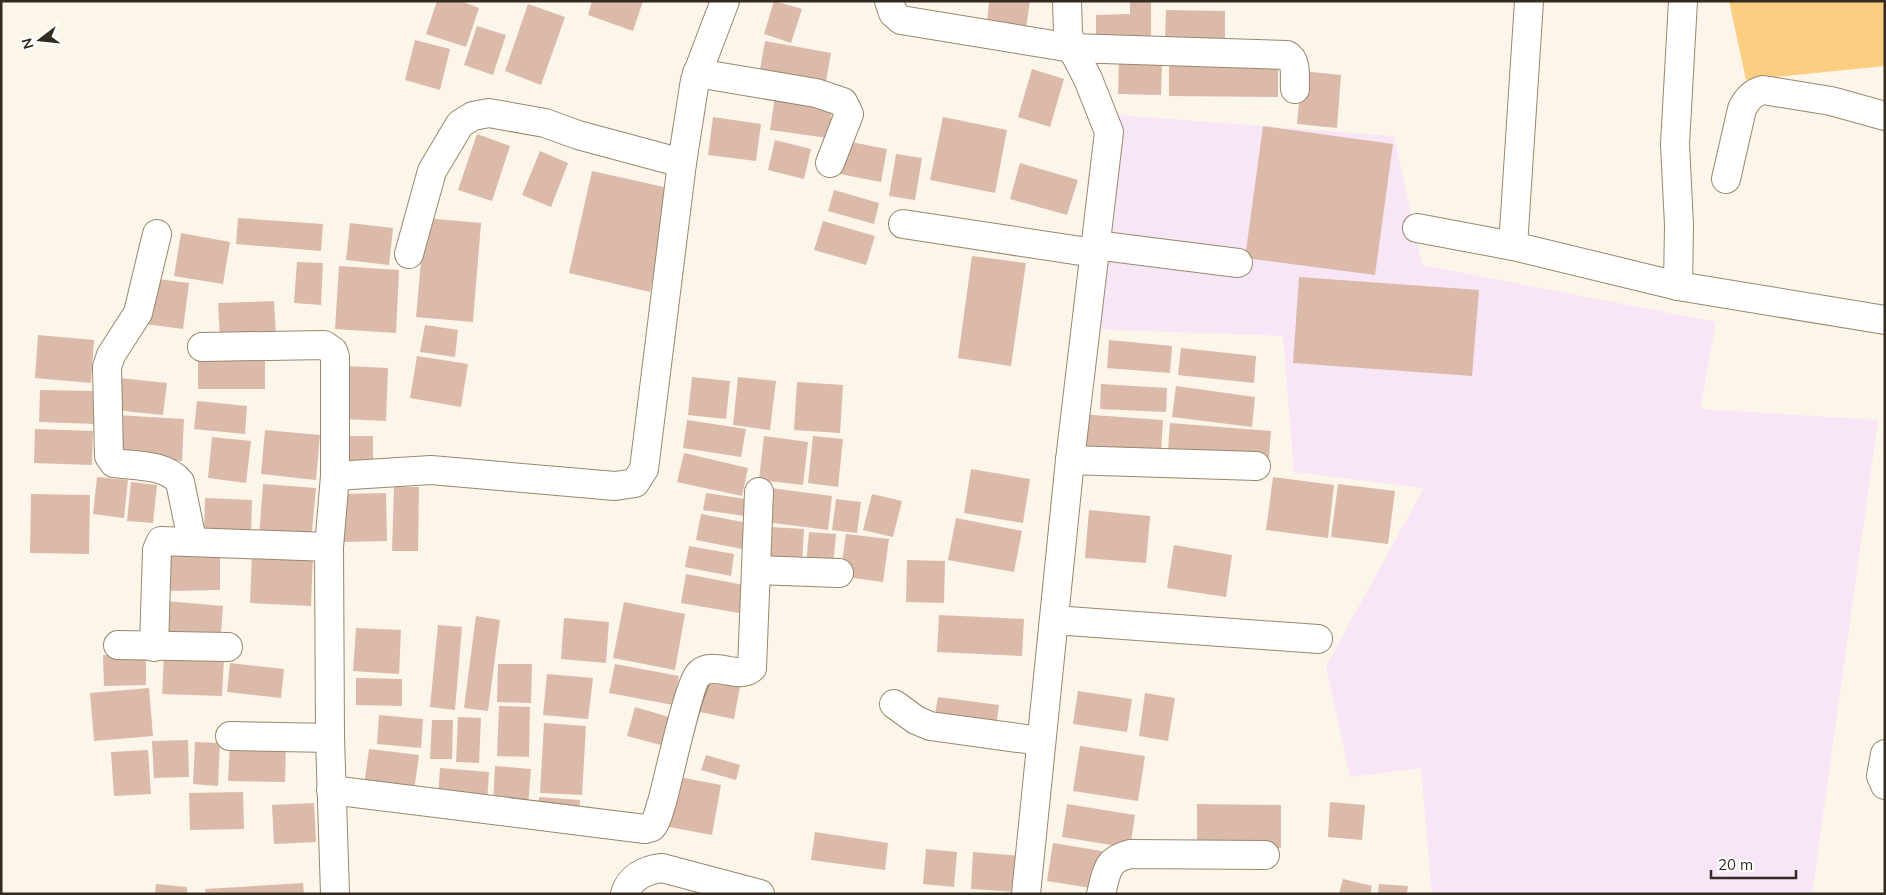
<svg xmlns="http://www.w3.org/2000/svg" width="1886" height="895" viewBox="0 0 1886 895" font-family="Mulish,sans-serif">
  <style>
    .industrial { fill: #f8e5f6 }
    .green { fill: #fcce82 }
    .building { fill: #dcbaaa }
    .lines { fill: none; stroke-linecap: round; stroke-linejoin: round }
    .minor-casing { stroke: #99876c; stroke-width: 30 }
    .minor { stroke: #fff; stroke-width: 28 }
  </style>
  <rect width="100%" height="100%" fill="#fcf5e9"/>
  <path class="industrial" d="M1116,115l278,21 28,129 294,57 -16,87 178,11 -66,474h-380l-11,-126 -71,9 -24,-111 98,-178 -130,-16 -11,-136 -195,-7z"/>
  <path class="green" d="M1729,1h156v65l-139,14z"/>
  <g class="building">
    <path d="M437,1h24l18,7 -13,39 -40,-13z"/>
    <path d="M592,1h51l-10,30 -45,-16z"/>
    <path d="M774,1l28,8 -11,34 -27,-9z"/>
    <path d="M989,1h41l-4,27 -39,-4z"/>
    <path d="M1130,1h21v46h-55v-32l34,-1z"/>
    <path d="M528,4l37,13 -24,68 -36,-14z"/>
    <path d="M1166,10l59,1v34l-60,-1z"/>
    <path d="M477,26l29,9 -13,40 -29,-10z"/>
    <path d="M415,40l35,9 -10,41 -35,-10z"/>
    <path d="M765,41l66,12 -5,28 -66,-11z"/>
    <path d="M1119,59l43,1 -1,35 -43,-1z"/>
    <path d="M1169,60l109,1v36l-109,-1z"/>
    <path d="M1032,69l32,10 -14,48 -32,-10z"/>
    <path d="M1302,71l39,4 -4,53 -40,-4z"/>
    <path d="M775,96l58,9 -5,33 -58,-8z"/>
    <path d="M713,117l48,7 -5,37 -48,-6z"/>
    <path d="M943,117l64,13 -12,63 -65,-13z"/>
    <path d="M1263,126l130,18 -18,131 -130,-17z"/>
    <path d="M477,134l33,12 -18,55 -34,-11z"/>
    <path d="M775,140l36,9 -7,30 -36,-9z"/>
    <path d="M846,141l41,8 -6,33 -41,-8z"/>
    <path d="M540,151l28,12 -17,44 -29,-12z"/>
    <path d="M896,154l26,4 -7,42 -26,-4z"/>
    <path d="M1020,163l58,17 -11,35 -57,-16z"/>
    <path d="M592,171l81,18 -23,103 -81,-19z"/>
    <path d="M834,190l45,13 -5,21 -46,-13z"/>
    <path d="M238,218l85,6 -2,27 -85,-7z"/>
    <path d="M425,218l56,5 -8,99 -57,-5z"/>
    <path d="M823,221l52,15 -9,29 -52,-15z"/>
    <path d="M350,223l43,5 -4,37 -43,-5z"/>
    <path d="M181,233l49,9 -7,42 -49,-8z"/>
    <path d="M972,256l54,7 -15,103 -53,-8z"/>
    <path d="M297,262l26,1 -2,42 -27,-2z"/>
    <path d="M339,266l60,4 -3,63 -61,-4z"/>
    <path d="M1299,277l180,13 -7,86 -179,-13z"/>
    <path d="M150,278l39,5 -6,46 -38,-5z"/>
    <path d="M274,301l2,36 -56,2 -2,-36z"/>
    <path d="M425,325l33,5 -3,27 -35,-5z"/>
    <path d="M38,335l56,5 -3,43 -56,-5z"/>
    <path d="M1109,340l63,6 -2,27 -63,-5z"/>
    <path d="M1181,348l75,8 -2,27 -76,-8z"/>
    <path d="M198,354l67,1v34h-67z"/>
    <path d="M417,356l51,8 -7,43 -51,-9z"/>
    <path d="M345,366l43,2 -2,53 -42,-2z"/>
    <path d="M692,377l38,4 -4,38 -38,-4z"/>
    <path d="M738,377l38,4 -6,49 -37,-5z"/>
    <path d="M119,378l48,5 -4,32 -48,-5z"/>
    <path d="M797,382l46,3 -3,48 -46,-3z"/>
    <path d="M1101,384l66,4 -1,24 -66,-3z"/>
    <path d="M1176,386l79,11 -3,30 -80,-10z"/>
    <path d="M40,390l55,1v33l-56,-2z"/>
    <path d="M197,401l50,5 -2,28 -51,-5z"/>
    <path d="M1079,414l84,6 -2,32 -85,-6z"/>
    <path d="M116,415l68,4 -2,42 -68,-4z"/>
    <path d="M687,420l59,9 -5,28 -58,-9z"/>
    <path d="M1170,423l101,8 -2,27 -101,-8z"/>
    <path d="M35,429l58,2 -1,34 -58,-2z"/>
    <path d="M265,430l55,5 -4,45 -55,-6z"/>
    <rect x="339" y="436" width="34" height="34"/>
    <path d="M764,436l44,6 -5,43 -44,-5z"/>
    <path d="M813,436l30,3 -5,48 -30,-4z"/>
    <path d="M212,437l39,4 -5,42 -38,-5z"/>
    <path d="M684,453l64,15 -6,28 -65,-14z"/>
    <path d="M971,469l59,10 -7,44 -59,-10z"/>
    <path d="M97,477l31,3 -4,38 -31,-4z"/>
    <path d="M1273,477l61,8 -6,53 -62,-8z"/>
    <path d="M131,482l26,3 -4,38 -26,-2z"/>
    <path d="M263,484l53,4 -5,54 -52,-5z"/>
    <path d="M1338,484l57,7 -7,53 -57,-7z"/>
    <path d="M394,487h25l-1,64h-26z"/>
    <path d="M770,488l62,8 -4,34 -62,-8z"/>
    <path d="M386,493l1,48 -44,1v-48z"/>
    <path d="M706,493l40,6 -1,17 -42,-6z"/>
    <path d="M31,494l59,1 -1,59 -59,-1z"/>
    <path d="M872,494l30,7 -9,36 -30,-7z"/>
    <path d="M205,498l47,2 -1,34 -47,-2z"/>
    <path d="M836,499l25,3 -4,31 -25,-3z"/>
    <path d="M1089,510l61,6 -4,47 -61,-5z"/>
    <path d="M701,514l52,10 -6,26 -51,-10z"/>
    <path d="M956,518l66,13 -8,41 -66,-12z"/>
    <path d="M769,527l35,2 -2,36 -34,-1z"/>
    <path d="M809,532l27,2 -3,34 -27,-3z"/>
    <path d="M846,534l43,5 -6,43 -43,-6z"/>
    <path d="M1174,545l58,10 -6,42 -59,-9z"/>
    <path d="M689,546l45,8 -3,22 -46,-9z"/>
    <path d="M220,552v38l-55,1 -1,-38z"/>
    <path d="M252,553l61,3 -2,50 -61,-3z"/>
    <path d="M907,560l38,1 -1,42 -38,-1z"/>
    <path d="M686,574l58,11 -5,28 -58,-10z"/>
    <path d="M166,601l57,5 -3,40 -58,-6z"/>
    <path d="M624,602l61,12 -10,56 -62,-12z"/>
    <path d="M939,615l85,4 -2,37 -85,-4z"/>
    <path d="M476,616l24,4 -12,91 -24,-3z"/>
    <path d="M564,618l45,4 -3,41 -45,-4z"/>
    <path d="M438,625l24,2 -7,83 -25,-3z"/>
    <path d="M356,628l45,2 -2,44 -46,-3z"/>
    <path d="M103,655h43v30l-42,1z"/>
    <path d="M164,656l60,2 -2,38 -60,-2z"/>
    <path d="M230,663l54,6 -3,29 -54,-6z"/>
    <path d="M498,664h34l-1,39 -34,-1z"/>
    <path d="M615,664l64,12 -6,29 -64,-12z"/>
    <path d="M547,674l46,4 -5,41 -45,-4z"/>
    <path d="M356,678l46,1v27l-46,-1z"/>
    <path d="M701,679l39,8 -6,32 -39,-8z"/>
    <path d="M149,688l4,48 -59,5 -4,-48z"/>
    <path d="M1078,691l54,8 -5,33 -54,-8z"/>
    <path d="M1145,693l30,5 -7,43 -29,-5z"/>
    <path d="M938,697l61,8 -3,23 -62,-8z"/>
    <path d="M499,706l31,1 -1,50 -32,-1z"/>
    <path d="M635,707l41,12 -8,28 -41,-11z"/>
    <path d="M379,715l44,4 -2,29 -44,-4z"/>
    <path d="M458,717l23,1 -2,45 -23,-1z"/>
    <path d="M432,720h21l-1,39h-22z"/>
    <path d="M544,723l42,3 -4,69 -42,-2z"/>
    <path d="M188,740l1,37 -35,1 -2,-37z"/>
    <path d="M195,742l25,1 -2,43 -25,-2z"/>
    <path d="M230,742l56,2 -1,38 -57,-1z"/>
    <path d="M1080,746l65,10 -7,45 -65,-10z"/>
    <path d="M369,749l50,6 -5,36 -50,-6z"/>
    <path d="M148,750l3,44 -37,2 -3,-44z"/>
    <path d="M706,755l34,10 -4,15 -35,-10z"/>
    <path d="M495,766l36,3 -3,37 -35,-2z"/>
    <path d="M440,768l49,4 -2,31 -49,-4z"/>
    <path d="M674,776l47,9 -9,50 -48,-9z"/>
    <path d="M243,792l1,37 -54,1 -1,-37z"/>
    <path d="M539,797l41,3 -1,16 -41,-4z"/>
    <path d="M1330,802l35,3 -3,35 -34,-3z"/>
    <path d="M314,803l2,39 -42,2 -2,-39z"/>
    <path d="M1067,804l68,11 -5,33 -68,-11z"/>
    <path d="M1197,804l84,1v43h-84z"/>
    <path d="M815,832l73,11 -3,27 -74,-10z"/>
    <path d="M1053,843l49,8 -5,38 -50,-8z"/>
    <path d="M926,849l31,3 -3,35 -31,-3z"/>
    <path d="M973,852l47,4 -3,36 -46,-3z"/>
    <path d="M1343,879l29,7 -2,8h-31z"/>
    <path d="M303,883l1,11h-98l-1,-5z"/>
    <path d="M156,884l31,3v7h-32z"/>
    <path d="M1379,884l29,2 -1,8h-29z"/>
  </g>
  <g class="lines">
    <defs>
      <g id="minor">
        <path d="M889,1l4,12 8,7 171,28 215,7c11,6 7,23 8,34"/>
        <path d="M1529,1l-16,245 165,40 207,34"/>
        <path d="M697,73l119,20 27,9 6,12 -19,49"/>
        <path d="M1726,179l16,-70c5,-10 10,-16 21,-19l68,11 54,15"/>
        <path d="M903,224l191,29"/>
        <path d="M1417,228l96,18"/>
        <path d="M157,234l-19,79 -27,42 -4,12 2,89 5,7c21,3 52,1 66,19l12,58"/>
        <path d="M1095,245l143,18"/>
        <path d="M409,254l23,-83 28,-47 13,-8 16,-3 56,10 33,12 104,28 13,-83 30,-79"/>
        <path d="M1678,286l1,-61 -4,-81 8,-143"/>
        <path d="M202,347l122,-2 9,6 2,6v119l-6,71 1,191 5,156"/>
        <path d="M1070,460l186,6"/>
        <path d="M335,476l96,-6 184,16 20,-3 9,-14 38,-306"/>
        <path d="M758,570l81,3"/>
        <path d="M1054,620l264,19"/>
        <path d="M118,645l110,2"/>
        <path d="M154,647l3,-97 4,-9 168,6"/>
        <path d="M894,704l22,16 14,6 110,15"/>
        <path d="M230,736l100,2"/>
        <path d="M1885,754l-4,22 4,9"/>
        <path d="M331,790l314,39 7,-2c6,-7 7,-17 10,-25 6,-21 27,-121 38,-129 14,-12 39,7 52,-5l7,-176"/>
        <path d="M625,894c5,-17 20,-24 37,-26l98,26"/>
        <path d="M1026,894l44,-434 39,-328 -21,-53 -16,-31 -4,-15 -1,-32"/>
        <path d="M1101,894c6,-23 5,-34 29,-40l135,1"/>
      </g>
    </defs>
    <use href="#minor" class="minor-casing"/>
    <use href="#minor" class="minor"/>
  </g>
  <rect width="1886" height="895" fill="none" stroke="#332b20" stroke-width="5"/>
  <g transform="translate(40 40) rotate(254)" stroke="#ffffff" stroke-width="4" paint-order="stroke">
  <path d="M0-4L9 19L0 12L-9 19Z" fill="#332b20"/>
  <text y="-8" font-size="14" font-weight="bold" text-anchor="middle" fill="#332b20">N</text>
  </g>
  <path d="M1711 870v8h85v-8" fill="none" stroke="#332b20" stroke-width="2.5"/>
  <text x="1718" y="870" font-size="15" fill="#332b20" stroke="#ffffff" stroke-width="4" paint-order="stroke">20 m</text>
</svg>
